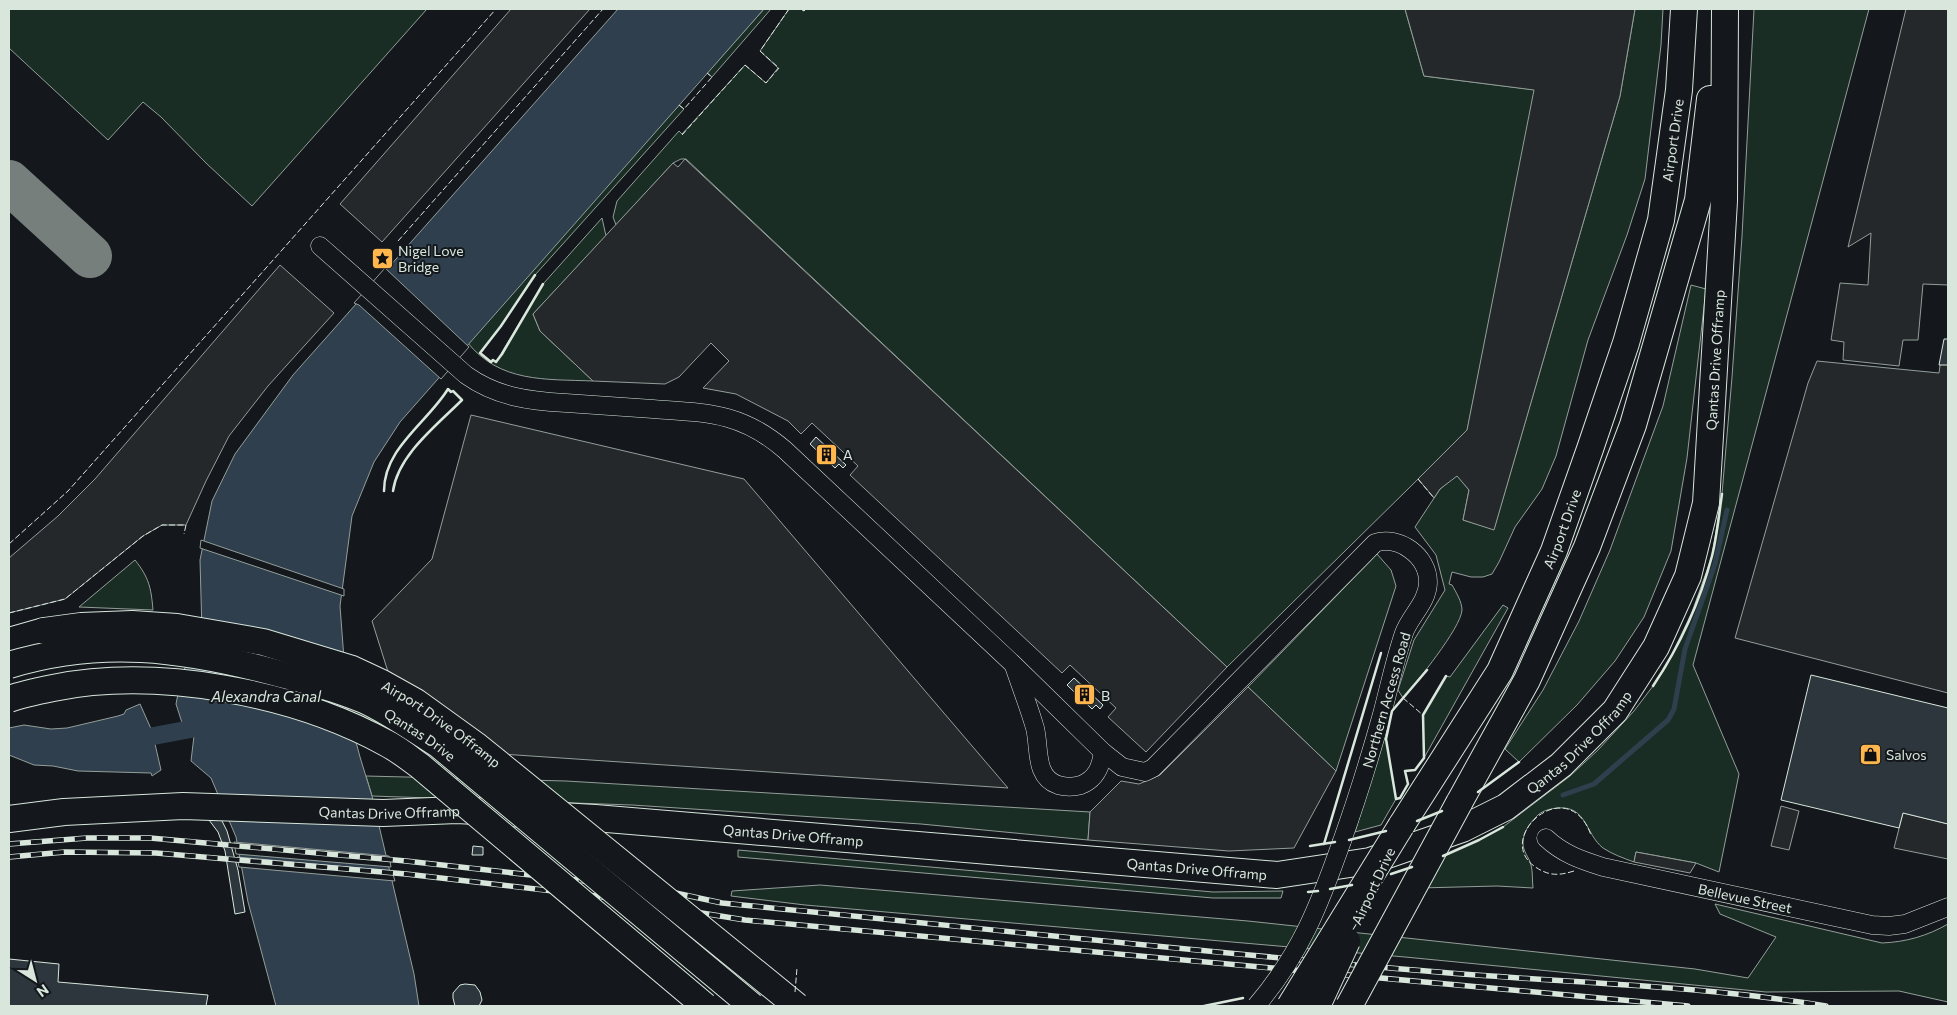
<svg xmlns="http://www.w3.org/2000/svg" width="1957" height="1015" viewBox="0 0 1957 1015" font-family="Commissioner,sans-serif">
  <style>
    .green { fill: #1a2d24; stroke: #939e99 }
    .parking { fill: #24282b; stroke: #939e99 }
    .water { fill: #2f3f4d; stroke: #939e99 }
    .pier { fill: #14181c; stroke: #939e99 }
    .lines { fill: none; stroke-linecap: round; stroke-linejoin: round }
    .stream { stroke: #2f3f4d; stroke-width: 5 }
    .canal { stroke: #2f3f4d; stroke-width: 18 }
    .taxiway { stroke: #767f7c; stroke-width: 44 }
    .building { fill: #2c363c; stroke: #d8e6dc }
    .minor-casing { stroke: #d8e6dc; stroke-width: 19 }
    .highway-casing { stroke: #d8e6dc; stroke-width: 28 }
    .minor { stroke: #14181c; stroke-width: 18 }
    .highway { stroke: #14181c; stroke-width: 26 }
    .rail-casing { stroke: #d8e6dc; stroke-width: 5.5 }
    .rail { stroke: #14181c; stroke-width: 4; stroke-dasharray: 11; stroke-linecap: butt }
    .minor-bridge-casing { stroke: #d8e6dc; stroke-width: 19; stroke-linecap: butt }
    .highway-bridge-casing { stroke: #d8e6dc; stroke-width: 28; stroke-linecap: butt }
    .minor-bridge { stroke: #14181c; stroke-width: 18 }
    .highway-bridge { stroke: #14181c; stroke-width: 26 }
    .fence { stroke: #d8e6dc; stroke-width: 1; stroke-dasharray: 6 2.5; stroke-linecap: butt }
    .wall { stroke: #d8e6dc; stroke-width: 2.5 }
    .labels { text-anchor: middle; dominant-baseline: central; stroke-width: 4; stroke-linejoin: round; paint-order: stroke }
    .street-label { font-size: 14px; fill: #d8e6dc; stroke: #14181c }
    .poi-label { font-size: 14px; fill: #d8e6dc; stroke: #14181c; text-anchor: start }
    .water-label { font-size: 15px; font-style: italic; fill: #d8e6dc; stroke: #14181c }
  </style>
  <rect width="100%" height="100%" fill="#14181c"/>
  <g class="green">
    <path d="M9,9h418l-175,197 -46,-43 -45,-46 -18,-15 -35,38 -99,-92z"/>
    <path d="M764,9h7l-59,68 -5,-4z"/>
    <path d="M789,9h12l3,2 2,-2h599l19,67 112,14 -69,341 -240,236 -541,-508h-5l-8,4 -57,62 -3,-8 4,-16 62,-70 3,3 63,-69 21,18 12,-15 -18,-17z"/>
    <path d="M1635,9h28l-2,36 -16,134 -18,56 -39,105 -32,116 -14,33 -27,38 -16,35 -7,12 -9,3h-12l-19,-5 -3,12 3,1c4,7 10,17 10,25 -1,18 -46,73 -59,88l-5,-8 16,-50 31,-50 -9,-35 -21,-28 25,-38 17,-14 12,15 -6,30 31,9 126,-433z"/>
    <path d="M1754,9h115l-176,656 46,109 -20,98 -23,-9 -60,-11 -2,10c-11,-4 -22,-8 -31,-14 -18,-14 -16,-43 -46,-40 -8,1 -16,3 -21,9 -7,7 -13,16 -13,26 0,9 6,14 8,22 2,7 1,15 2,23l-36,-2 -78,2 17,-29 43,-19 24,-13 67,-51 28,-26 36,-39 19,-25 13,-19 26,-55 20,-56 10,-62 10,-117 10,-141z"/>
    <path d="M679,105l5,4 -149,166 -34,51 -20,27 10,9 2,-2 3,2 47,-78 59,-66 4,18 -73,78 7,17 53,50c-48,-2 -93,2 -126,-39z"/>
    <path d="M1691,285l15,4 -19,169 -16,93 -27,66 -29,44 -38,44 -58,57 -14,-13 38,-59 36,-69 31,-71 53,-144z"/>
    <path d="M1377,554l14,16 5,16 -60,185 -88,-84z"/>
    <path d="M135,560c14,18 16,27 18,50l-74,-3z"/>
    <path d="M1503,605l5,3 -84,150 -1,-43 23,-39 4,1z"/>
    <path d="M1383,739h3l10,60 -15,26 -26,7z"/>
    <path d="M366,776l200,5 524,31 -2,28 -167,-16 -289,-19 -260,-9z"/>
    <path d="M738,850l475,42 70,-1 -2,7h-68l-475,-41z"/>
    <path d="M820,885l428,36 447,48 53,9 28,-41 -56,-23 -5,-10 167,39c24,-1 45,-7 66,-19v78l-49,-11 -133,1 -361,-35 -600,-52 -74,-9 1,-5z"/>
  </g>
  <g class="parking">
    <path d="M511,9h79l-208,233 -42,-38z"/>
    <path d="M1405,9h230l-15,87 -126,434 -31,-10 6,-30 -12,-14 -17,13 -6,9 -16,-19 49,-49 67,-340 -110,-14z"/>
    <path d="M1906,9h42v276l-25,-1 -5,56h-15l-4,26 -56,-6 1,-18 -13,-2 9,-57 28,2 3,-52 -23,14z"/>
    <path d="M685,159l542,508 -81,85 -38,-35 8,-9 -46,-43 -8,8 -212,-198 8,-9 -46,-43 -11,11 -13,-13 -52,-27 -33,-6 26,-27 -18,-18 -32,34 -14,7 -72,-3 -53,-50 -7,-17 140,-151 5,4z"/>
    <path d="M280,265l54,48 -66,73 -39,50 -23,45 -20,44h-24l-19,11 -78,63 -56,14v-55l49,-42 37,-37z"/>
    <path d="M1941,358l7,1v334l-213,-55 73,-255 9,-22 122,12z"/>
    <path d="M471,415l273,64 264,309 -596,-40 -40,-127 60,-62z"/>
    <path d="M1248,687l88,84 -42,77 -65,3 -141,-11 2,-28 31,-31 18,3 21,-9z"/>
    <path d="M1781,806l18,5 -10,39 -18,-4z"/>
    <path d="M1903,813l45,11v35l-54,-11z"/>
    <path d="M1636,852l60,11 -6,10 -56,-11z"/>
  </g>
  <g class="water">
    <path d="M618,9h146l-364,413 -26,40 -22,54 -12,90 8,106 12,45 12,39 42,178 5,32h-143l-28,-104 -12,-65 -25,-59 -20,-17 3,-25 -10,-7 -8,-25 6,-30 20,-42 -2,-72 12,-59 23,-47 58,-79z"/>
    <path d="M140,704l12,27 9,39 -9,6 -1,-3 -73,-2 -25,-5 -19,-1 -25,-10v-27l15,-3 27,4 16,-1 51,-12 6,-2 2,-4z"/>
  </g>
  <g class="pier">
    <path d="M385,268l84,79 -28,32 -82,-74 -5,-2z"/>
    <path d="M201,540l143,49v7l-144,-48z"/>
    <path d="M234,842l155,14 2,11 -155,-13z"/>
    <path d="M237,857l155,14 3,10 -156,-14z"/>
  </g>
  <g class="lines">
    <path class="stream" d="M1563,795l31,-11 74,-64 6,-11 11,-60 30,-85 12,-54"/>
    <path class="canal" d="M132,740l75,-14"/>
    <path class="taxiway" d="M9,182l81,74"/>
  </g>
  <g class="building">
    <path d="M1944,339h4v26h-9z"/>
    <path d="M816,437l30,28 -3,3 -4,-4 -4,4 -25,-24z"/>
    <path d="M1811,675l137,33v116l-45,-11 -4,15 -118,-28z"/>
    <path d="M1074,678l29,27 -3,4 -4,-4 -4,4 -25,-24z"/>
    <path d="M206,816l14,1 7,14 11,39 7,42 -10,2 -10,-63 -7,-19z"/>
    <path d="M473,846l10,1v8h-11z"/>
    <path d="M9,959l50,5 -1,18 150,13 -2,11h-197z"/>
    <path d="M465,984l10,1 5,7 2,8 -3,6h-24l-2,-8v-5l7,-8z"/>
  </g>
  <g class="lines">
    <defs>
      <g id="minor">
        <path d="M320,246l146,129c31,22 63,26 100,28 29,2 58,4 87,6 54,4 88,3 132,41l228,214 90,88 19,15 23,5 8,-4 222,-225c24,-8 53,13 53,39 0,20 -18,34 -24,51 -9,26 -15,55 -22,81 -12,43 -25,85 -40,127"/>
        <path d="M1014,666c7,21 15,41 21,62 5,20 -1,49 23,57 7,2 16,2 23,0 15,-6 20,-18 22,-33"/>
        <path id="s1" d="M1546,838c17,16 35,22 57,29l269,58 17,1 16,-2 43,-17"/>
      </g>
      <g id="highway">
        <path d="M9,641l35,-10"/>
        <path d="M1459,803l68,-123 60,-133 46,-122 65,-225 12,-101"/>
        <path id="s2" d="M9,819l55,-7 119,-6 200,7 74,-3 138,8 682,57 93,-14 92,-32 44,-22 55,-42 54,-54 41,-64 32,-71 18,-73 18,-302 1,-192"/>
        <path id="s3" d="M1401,826l99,-155 54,-120 36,-102 36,-106 35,-123 18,-130 5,-81"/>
      </g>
    </defs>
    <use href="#minor" class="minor-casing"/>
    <use href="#highway" class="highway-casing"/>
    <use href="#minor" class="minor"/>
    <use href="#highway" class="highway"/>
    <defs>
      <g id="rail">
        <path d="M9,844l78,-6h63l256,23 251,28 65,14c238,23 477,49 716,69 129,11 260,13 388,34"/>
        <path d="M9,857l56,-5 91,1 250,21 190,22 149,24 943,86"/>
      </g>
    </defs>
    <use href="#rail" class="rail-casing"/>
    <use href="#rail" class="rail"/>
    <defs>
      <path id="minor-bridge" d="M1256,1006c45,-53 63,-100 86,-165"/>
      <g id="highway-bridge">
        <path id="s4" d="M44,631l37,-5 51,-2 45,3 86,15 89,27 30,14 34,19 61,44 320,260"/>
        <path id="s5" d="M9,665c92,-28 173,-17 264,7 31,8 62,16 91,28 26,12 50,29 75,45l313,261"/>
        <path d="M9,699c14,-5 29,-8 44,-11 104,-21 240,4 333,55 12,6 23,15 34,23l285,240"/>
        <path d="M1290,1006l111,-180"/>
        <path d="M1317,1006l30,-65"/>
        <path d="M1349,1006l110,-203"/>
      </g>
    </defs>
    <use href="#minor-bridge" class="minor-bridge-casing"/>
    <use href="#highway-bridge" class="highway-bridge-casing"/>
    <use href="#minor-bridge" class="minor-bridge"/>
    <use href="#highway-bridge" class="highway-bridge"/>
    <g class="fence">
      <path d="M801,9l3,2 2,-2"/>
      <path d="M679,105l5,4 28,-32 -5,-4"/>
      <path d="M682,135l63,-70 21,18 13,-15 -19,-17 29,-42"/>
      <path d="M398,241l205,-232"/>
      <path d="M1418,479l16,19"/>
      <path d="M9,544l59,-53 428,-482"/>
      <path d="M9,613l56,-14 78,-63 19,-11h24l-2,9"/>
      <path d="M1403,698l20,17"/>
      <path d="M1574,871c-16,5 -26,5 -40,-5 -40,-29 34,-95 57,-31"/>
      <path d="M795,992l2,-24"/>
    </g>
    <g class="wall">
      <path d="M535,275l-34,51 -21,27 11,9 2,-2 3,2 6,-8 41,-70"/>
      <path d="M384,491c0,-43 43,-68 64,-102l3,3 2,-1 9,9c-25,25 -64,55 -69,91"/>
      <path d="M1427,670l-35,41 -6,28 10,60 4,-1 8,-14 -3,-13 10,-1 9,-12 -1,-43 23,-39"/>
      <path d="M1653,686c26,-39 47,-84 59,-130 5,-20 7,-41 10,-62"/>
      <path d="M1478,792l41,-30"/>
      <path d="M1417,821l25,-10"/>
      <path d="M1349,840l37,-9"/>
      <path d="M1324,844l57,-191"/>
      <path d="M1310,846l25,-4"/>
      <path d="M1443,856l36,-16 24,-13"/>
      <path d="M1391,874l21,-7"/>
      <path d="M1330,889l22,-4"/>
      <path d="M1308,892l10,-1"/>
      <path d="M1204,1006l39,-8"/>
    </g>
  </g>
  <defs>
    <symbol id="sight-square" viewBox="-11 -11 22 22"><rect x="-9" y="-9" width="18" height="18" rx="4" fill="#ffb74d" stroke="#14181c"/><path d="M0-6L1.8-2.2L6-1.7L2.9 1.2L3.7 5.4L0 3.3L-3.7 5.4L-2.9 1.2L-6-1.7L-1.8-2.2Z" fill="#111"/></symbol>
    <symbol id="building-square" viewBox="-11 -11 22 22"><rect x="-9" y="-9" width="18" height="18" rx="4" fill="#ffb74d" stroke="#14181c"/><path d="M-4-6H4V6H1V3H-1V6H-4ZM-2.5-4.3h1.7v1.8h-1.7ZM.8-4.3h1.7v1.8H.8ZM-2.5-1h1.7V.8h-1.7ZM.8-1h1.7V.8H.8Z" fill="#111"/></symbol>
    <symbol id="shop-square" viewBox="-11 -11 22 22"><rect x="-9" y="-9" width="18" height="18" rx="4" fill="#ffb74d" stroke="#14181c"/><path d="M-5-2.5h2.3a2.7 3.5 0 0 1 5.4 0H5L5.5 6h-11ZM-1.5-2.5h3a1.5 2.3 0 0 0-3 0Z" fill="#111"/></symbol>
  </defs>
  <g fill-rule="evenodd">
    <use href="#sight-square" x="370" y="246" width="25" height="25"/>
    <use href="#building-square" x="814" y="442" width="25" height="25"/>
    <use href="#building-square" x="1072" y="682" width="25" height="25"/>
    <use href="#shop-square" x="1858" y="742" width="25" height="25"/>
  </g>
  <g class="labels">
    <g class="street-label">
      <text stroke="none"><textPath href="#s3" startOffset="744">Airport Drive</textPath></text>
      <text stroke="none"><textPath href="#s2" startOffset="2030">Qantas Drive Offramp</textPath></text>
      <text stroke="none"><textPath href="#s3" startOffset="339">Airport Drive</textPath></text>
      <text transform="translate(1386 700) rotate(-74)">Northern Access Road</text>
      <text stroke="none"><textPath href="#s4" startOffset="419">Airport Drive Offramp</textPath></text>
      <text stroke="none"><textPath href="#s5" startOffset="429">Qantas Drive</textPath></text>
      <text stroke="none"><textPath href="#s2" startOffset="1610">Qantas Drive Offramp</textPath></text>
      <text stroke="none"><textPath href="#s2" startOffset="381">Qantas Drive Offramp</textPath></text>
      <text stroke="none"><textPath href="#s2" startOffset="786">Qantas Drive Offramp</textPath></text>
      <text stroke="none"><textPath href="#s2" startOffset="1191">Qantas Drive Offramp</textPath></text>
      <text transform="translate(1373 886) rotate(-65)">Airport Drive</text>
      <text stroke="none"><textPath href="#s1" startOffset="210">Bellevue Street</textPath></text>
    </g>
    <g class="poi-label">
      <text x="398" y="250">Nigel Love<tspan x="398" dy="16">Bridge</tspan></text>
      <text x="843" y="454">A</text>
      <text x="1101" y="695">B</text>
      <text x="1886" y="754">Salvos</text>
    </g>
    <g class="water-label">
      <text x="266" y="696">Alexandra Canal</text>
    </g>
  </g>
  <rect width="1957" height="1015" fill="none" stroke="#d8e6dc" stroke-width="20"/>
  <g transform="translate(35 980) rotate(144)" stroke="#14181c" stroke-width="4" paint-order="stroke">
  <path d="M0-4L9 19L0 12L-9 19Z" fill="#d8e6dc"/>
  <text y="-8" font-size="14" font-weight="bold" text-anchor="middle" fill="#d8e6dc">N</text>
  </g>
</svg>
